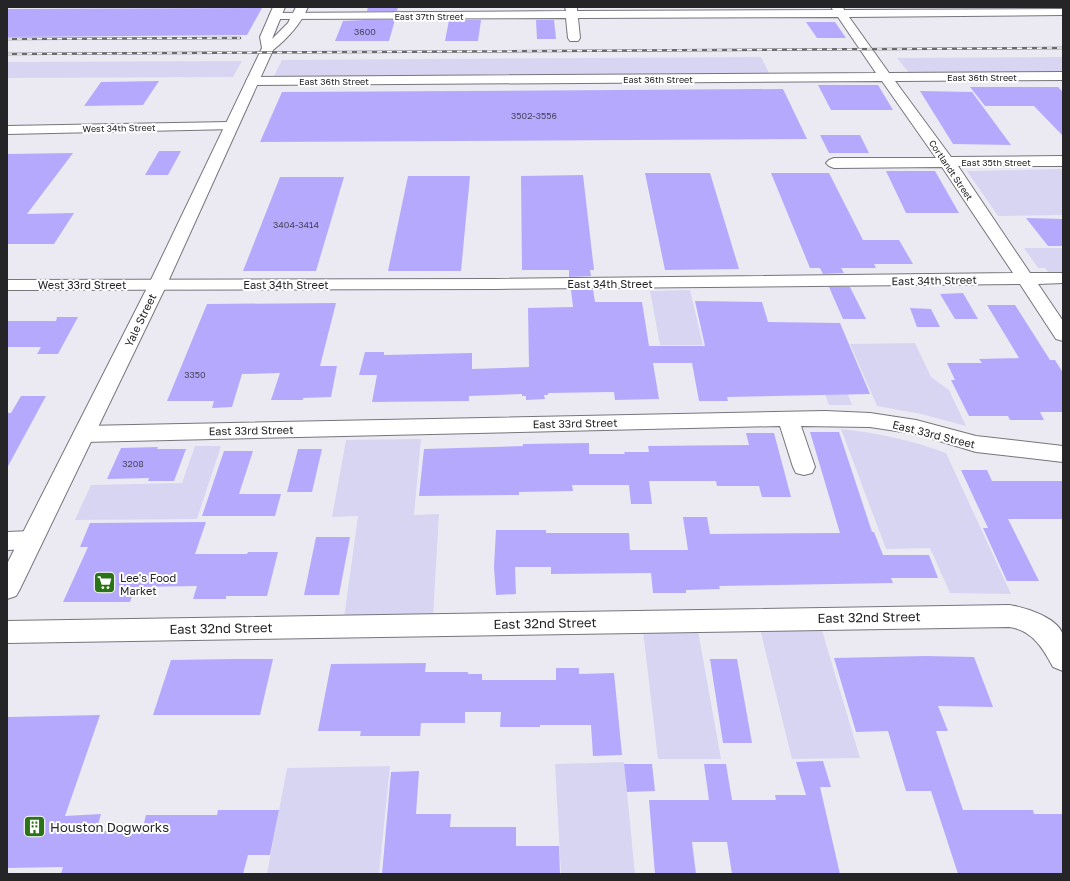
<svg xmlns="http://www.w3.org/2000/svg" width="1070" height="881" viewBox="0 0 1070 881" font-family="'Golos Text',sans-serif">
  <style>
    .green { fill: #d8d5f3 }
    .building { fill: #b5a9fd }
    .lines { fill: none; stroke-linecap: round; stroke-linejoin: round }
    .minor-casing { stroke: #75757c; stroke-width: 2 }
    .major-casing { stroke: #75757c; stroke-width: 2 }
    .minor { fill: #fff; fill-rule: evenodd }
    .major { fill: #fff; fill-rule: evenodd }
    .rail-casing { stroke: #6a696e; stroke-width: 2.5 }
    .rail { stroke: #fff; stroke-width: 1.5; stroke-dasharray: 5; stroke-linecap: butt }
    .labels { text-anchor: middle; dominant-baseline: central; stroke-width: 4; stroke-linejoin: round; paint-order: stroke }
    .far-street-label { font-size: 9px; fill: #252427; stroke: #fff }
    .number-label { font-size: 9px; fill: #49455c }
    .street-label { font-size: 11px; fill: #252427; stroke: #fff }
    .poi-label { font-size: 11px; fill: #252427; stroke: #fff; text-anchor: start }
    .near-street-label { font-size: 13px; fill: #252427; stroke: #fff }
    .near-poi-label { font-size: 13px; fill: #252427; stroke: #fff; text-anchor: start }
  </style>
  <rect width="100%" height="100%" fill="#ebeaf3"/>
  <g class="green">
    <path d="M761,57l8,16 -495,3 8,-16z"/>
    <path d="M1063,57v15l-154,1 -12,-15z"/>
    <path d="M242,61l-9,16 -226,1v-16z"/>
    <path d="M1063,169v46l-65,1 -31,-45z"/>
    <path d="M1024,248h39v24h-15l-3,-4h-7z"/>
    <path d="M690,290l13,55h-43l-10,-54z"/>
    <path d="M915,343l16,34 18,13 17,36 -45,-12 -44,-8 -27,-62z"/>
    <path d="M806,344h22l24,61h-23z"/>
    <path d="M841,429c37,4 70,11 105,24l65,141 -61,-1 -20,-45 -44,1z"/>
    <path d="M421,439l-7,76 25,-1 -6,102 -89,2 14,-102 -26,1 14,-77z"/>
    <path d="M195,446h26l-24,73 -122,1 16,-35 91,-2z"/>
    <path d="M821,627l39,131 -68,1 -32,-130z"/>
    <path d="M643,631h55l23,128h-63z"/>
    <path d="M624,762l11,112h-74l-6,-110z"/>
    <path d="M390,766l-11,108h-112l20,-106z"/>
  </g>
  <g class="building">
    <path d="M368,7h30l-1,4h-30z"/>
    <path d="M262,8l-15,27 -240,2v-28z"/>
    <path d="M364,20h31l-6,21h-54l8,-20z"/>
    <path d="M449,20h32l-3,21h-33z"/>
    <path d="M536,20h18l2,19h-19z"/>
    <path d="M806,22h29l11,16h-29z"/>
    <path d="M159,81l-16,24 -59,1 17,-24z"/>
    <path d="M818,85h60l15,25h-62z"/>
    <path d="M970,87h88l5,5v44l-29,-30h-49z"/>
    <path d="M783,89l24,50 -547,3 22,-50z"/>
    <path d="M920,91l52,1 39,53 -58,-1z"/>
    <path d="M820,135h40l9,18h-40z"/>
    <path d="M159,151h22l-13,24h-23z"/>
    <path d="M73,153l-46,61 47,-1 -20,31h-47v-90z"/>
    <path d="M886,171h49l24,42h-53z"/>
    <path d="M645,173h65l29,96 -74,1z"/>
    <path d="M771,173h58l34,67h36l14,24h-39l2,4h-35l3,5 -21,1 -3,-6h-10z"/>
    <path d="M583,175l11,95h-4l1,6 -22,1v-7h-47l-1,-94z"/>
    <path d="M408,176h62l-9,95h-73z"/>
    <path d="M280,177h64l-28,94h-73z"/>
    <path d="M1026,218l37,1v27h-15z"/>
    <path d="M829,287h21l16,32h-23z"/>
    <path d="M571,290h22l2,12h47l7,44h56l-10,-45 67,1 6,20 72,1 30,71 -143,3 1,4h-29l-7,-38h-39l6,36 -44,1 -1,-8 -66,1v2h-4l1,4 -19,1v-4h-4v-2l-53,2v5l-97,1 5,-27h-18l6,-23h19v3l88,-2v16l57,-2 -1,-59 45,-1z"/>
    <path d="M963,293l15,26h-23l-15,-25z"/>
    <path d="M336,303l-16,63h17l-6,31 -28,1v2h-32l9,-27 -38,1 -10,33 -20,1 2,-7h-47l40,-97z"/>
    <path d="M987,305h28l35,55h5l8,13v39h-23l4,8h-34l-2,-4h-39l-18,-36h4l-8,-17h35l-3,-4 40,-1z"/>
    <path d="M910,308l21,1 9,18h-23z"/>
    <path d="M57,317h21l-20,37h-21l4,-7h-34v-26h49z"/>
    <path d="M21,396h25l-39,72v-55h4z"/>
    <path d="M810,432h29l33,100h2l9,23h46l9,23h-47l2,5 -174,3 1,3 -34,1v3h-33l-2,-20 -100,1v-7h-36l1,27 -20,1 -2,-28 2,-37h50v3h83l1,17h58l-5,-33h24l3,17 130,-1z"/>
    <path d="M746,433h28l17,64h-29l-3,-11h-42l-1,-5h-67l3,23h-21l-2,-19h-57l1,6 -54,1v3l-100,1 5,-47 99,-3v-2l66,-1v11h36l-1,-2h25l-1,-6 101,-1z"/>
    <path d="M158,447l-1,2h29l-12,32h-26l1,-3 -42,1 14,-31z"/>
    <path d="M298,449h24l-10,43h-25z"/>
    <path d="M224,451h29l-14,43h42l-6,22h-73z"/>
    <path d="M961,470h26l5,11h71v38h-55l31,62h-32l-24,-53h5z"/>
    <path d="M206,522l-11,32h52l1,-2h30l-11,44h-41v3h-33l4,-13 -62,1 -5,15h-67l25,-55h-8l10,-24z"/>
    <path d="M316,537h34l-11,58h-35z"/>
    <path d="M925,656l49,1 19,50 -55,-1 10,25h-12l27,79h70l1,4h29v60h-105l-27,-83h-25l-18,-60 -32,1 -22,-74z"/>
    <path d="M233,659h40l-13,56h-107l18,-55z"/>
    <path d="M710,659h27l15,84h-29z"/>
    <path d="M426,663l-1,9h43v2h14v6h74v-12h23v6l35,-1 8,82 -29,1 -2,-31h-51v2h-40l1,-15h-36v11h-44l-1,13h-60l1,-5h-43l13,-67z"/>
    <path d="M100,715l-35,101 36,-2 -5,18 47,-5 3,-12h71l1,-5h61l-9,45h-22l-5,19h-182l2,-7 -56,1v-151z"/>
    <path d="M823,761l8,26h-11l20,87h-108l-5,-32h-35l4,32h-41l-6,-74h60l-5,-36h22l6,36h44l-1,-5h31l-10,-33z"/>
    <path d="M624,764h28l3,27 -28,1z"/>
    <path d="M419,771l-3,43h35l-1,13h66v19h43l1,28h-178l9,-102z"/>
  </g>
  <g class="lines">
    <defs>
      <g id="minor">
        <path d="M565,7h12v4l256,-1 -2,-3h12l1,3 219,-1v6l-214,2 40,56 174,-1v8l-168,1 56,76 112,-1v10h-105l72,107h33v10l-25,1 25,37v20l-7,-2 -36,-55 -526,5 -487,1v-10l487,-1 519,-6 -71,-106 -108,1 -5,-2 -3,-3 3,-3 5,-2h102l-54,-77 -629,4 -5,-1 -2,-3 2,-3 5,-1 623,-4 -38,-56 -260,1 2,20 -2,3h-8l-2,-3 -2,-20 -291,1 -4,-1 -2,-2 2,-2 4,-1 291,-2z"/>
        <path d="M230,122l5,1 2,3 -2,3 -228,5v-8z"/>
        <path d="M825,411l45,2 46,7 60,16 87,10v16l-87,-10 -60,-18 -46,-7 -69,-1 14,41 -3,6 -8,2 -8,-2 -3,-6 -13,-41 -696,16 -8,-3 -3,-5 3,-5 8,-3z"/>
        <path d="M31,531l9,2 3,7 -3,7 -9,2 -24,1v-18z"/>
        <path d="M1009,605c15,2 51,13 54,31 2,11 0,24 0,35l-10,-4c-10,-19 -21,-37 -44,-40l-1002,16v-22z"/>
      </g>
      <path id="major" d="M273,7h12l-13,32 16,-16 8,-16h12c-8,18 -20,31 -35,43l-106,234 -147,305 -4,7 -9,3v-35l142,-280 113,-236 -2,-11z"/>
    </defs>
    <use href="#minor" class="minor-casing"/>
    <use href="#major" class="major-casing"/>
    <use href="#minor" class="minor"/>
    <use href="#major" class="major"/>
    <defs>
      <g id="rail">
        <path d="M7,39l233,-1"/>
        <path d="M7,54l1056,-6"/>
      </g>
    </defs>
    <use href="#rail" class="rail-casing"/>
    <use href="#rail" class="rail"/>
  </g>
  <defs>
    <symbol id="supermarket-square" viewBox="-11 -11 22 22"><rect x="-9" y="-9" width="18" height="18" rx="4" fill="#2a7316" stroke="#fff"/><path d="M-6-5.5h2.5l.6 2H6L4.5 2H-2.5L-4.4-4H-6ZM-1.5 3.2a1.3 1.3 0 1 0 .1 0ZM3 3.2a1.3 1.3 0 1 0 .1 0Z" fill="#fff"/></symbol>
    <symbol id="building-square" viewBox="-11 -11 22 22"><rect x="-9" y="-9" width="18" height="18" rx="4" fill="#2a7316" stroke="#fff"/><path d="M-4-6H4V6H1V3H-1V6H-4ZM-2.5-4.3h1.7v1.8h-1.7ZM.8-4.3h1.7v1.8H.8ZM-2.5-1h1.7V.8h-1.7ZM.8-1h1.7V.8H.8Z" fill="#fff"/></symbol>
  </defs>
  <g fill-rule="evenodd">
    <use href="#supermarket-square" x="92" y="570" width="25" height="25"/>
    <use href="#building-square" x="22" y="814" width="25" height="25"/>
  </g>
  <g class="labels">
    <g class="far-street-label">
      <text x="429" y="16">East 37th Street</text>
      <text x="982" y="77">East 36th Street</text>
      <text x="658" y="79">East 36th Street</text>
      <text x="334" y="81">East 36th Street</text>
      <text transform="translate(119 128) rotate(-1)">West 34th Street</text>
      <text x="996" y="162">East 35th Street</text>
      <text transform="translate(951 170) rotate(56)">Cortlandt Street</text>
    </g>
    <g class="number-label">
      <text x="365" y="31">3600</text>
      <text x="534" y="115">3502-3556</text>
      <text x="296" y="224">3404-3414</text>
      <text x="195" y="374">3350</text>
      <text x="133" y="463">3208</text>
    </g>
    <g class="street-label">
      <text transform="translate(934 280) rotate(-1)">East 34th Street</text>
      <text x="610" y="283">East 34th Street</text>
      <text x="82" y="284">West 33rd Street</text>
      <text x="286" y="284">East 34th Street</text>
      <text transform="translate(140 320) rotate(-64)">Yale Street</text>
      <text transform="translate(575 423) rotate(-1)">East 33rd Street</text>
      <text transform="translate(251 430) rotate(-1)">East 33rd Street</text>
      <text transform="translate(934 434) rotate(14)">East 33rd Street</text>
    </g>
    <g class="poi-label">
      <text x="120" y="577">Lee's Food<tspan x="120" dy="13">Market</tspan></text>
    </g>
    <g class="near-street-label">
      <text transform="translate(869 617) rotate(-1)">East 32nd Street</text>
      <text transform="translate(545 623) rotate(-1)">East 32nd Street</text>
      <text transform="translate(221 628) rotate(-1)">East 32nd Street</text>
    </g>
    <g class="near-poi-label">
      <text x="50" y="827">Houston Dogworks</text>
    </g>
  </g>
  <rect width="1070" height="881" fill="none" stroke="#252427" stroke-width="16"/>
</svg>
